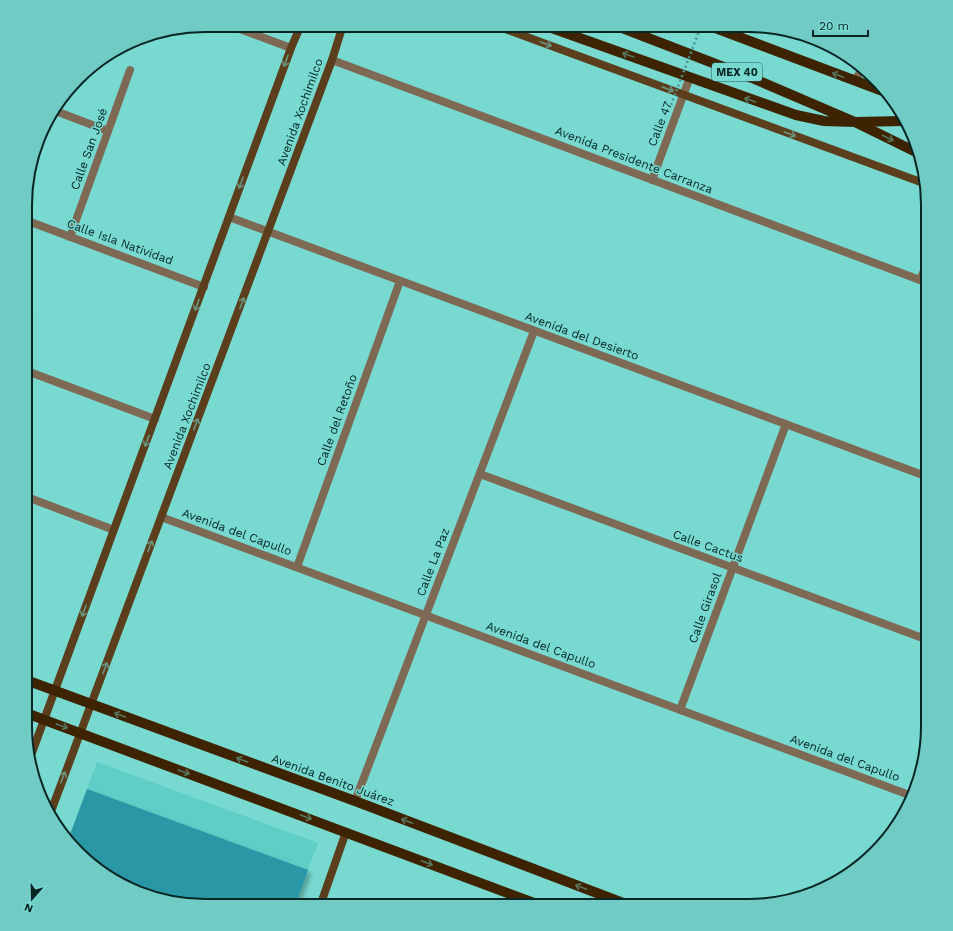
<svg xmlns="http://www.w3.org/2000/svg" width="953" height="931" viewBox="0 0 953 931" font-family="'Work Sans',sans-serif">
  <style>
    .built { fill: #5ecec6 }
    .building { fill: #2a97a7; filter: url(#shadow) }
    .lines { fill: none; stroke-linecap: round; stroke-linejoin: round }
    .street { stroke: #7e6a54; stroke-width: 8 }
    .secondary { stroke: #5b3f1d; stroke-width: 8 }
    .primary { stroke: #3e2300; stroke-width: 10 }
    .path-bridge { stroke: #4b938d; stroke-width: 2.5; stroke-dasharray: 2 3; stroke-linecap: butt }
    .oneway { stroke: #6b9480 }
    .oneway2 { stroke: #58755e }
    .labels { text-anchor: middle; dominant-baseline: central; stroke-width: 3; stroke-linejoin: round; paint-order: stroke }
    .shield { fill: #78d9d1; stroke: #285c57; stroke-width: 1 }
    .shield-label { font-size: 11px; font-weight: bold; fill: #052623 }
    .street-label { font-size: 12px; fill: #052623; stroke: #78d9d1 }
    .rim { fill: none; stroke: #052623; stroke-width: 2 }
  </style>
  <defs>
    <filter id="shadow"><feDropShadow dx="3.5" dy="3.5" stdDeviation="2" flood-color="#0004"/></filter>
  </defs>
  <rect width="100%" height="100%" fill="#78d9d1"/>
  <path class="built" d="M97,762l221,81 -23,63h-101l-69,-19 -57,-47z"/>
  <path class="building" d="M87,789l221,81 -13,36h-101l-69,-19 -57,-47z"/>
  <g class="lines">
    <g class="street">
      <path d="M229,25l62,23"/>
      <path d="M332,60l596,223"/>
      <path d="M854,81l8,-11"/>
      <path d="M53,110l55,21"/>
      <path d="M652,180l38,-103"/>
      <path d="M229,217l699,260"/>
      <path d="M28,221l176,66"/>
      <path d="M70,237l60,-167"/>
      <path d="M920,280l8,-19"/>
      <path d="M27,371l128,48"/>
      <path d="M480,474l448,166"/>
      <path d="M27,497l87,33"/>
      <path d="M161,517l751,279"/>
      <path d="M297,567l103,-286"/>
      <path d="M680,710l106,-286"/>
      <path d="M355,801l179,-470"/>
    </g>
    <g class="secondary">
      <path d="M497,26l429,158"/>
      <path d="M30,758l261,-710 10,-23"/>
      <path d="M50,814l282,-754 11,-35"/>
      <path d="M320,906l26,-74"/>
    </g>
    <g class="primary">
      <path d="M546,26l250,89 28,6 31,1 49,-1"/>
      <path d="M617,26l135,52 103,44 65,32"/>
      <path d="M710,26l178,67"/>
      <path d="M26,680l329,121 276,105"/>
      <path d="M26,713l516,193"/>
    </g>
    <path class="path-bridge" d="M671,105l30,-79"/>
  </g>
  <defs><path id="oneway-shaft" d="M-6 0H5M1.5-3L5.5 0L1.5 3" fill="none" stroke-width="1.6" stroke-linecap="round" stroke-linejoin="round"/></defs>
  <g class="oneway">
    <use href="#oneway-shaft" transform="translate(546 44) rotate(20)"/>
    <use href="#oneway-shaft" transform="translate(286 61) rotate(110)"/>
    <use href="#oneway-shaft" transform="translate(668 89) rotate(20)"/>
    <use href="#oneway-shaft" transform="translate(790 134) rotate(20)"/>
    <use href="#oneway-shaft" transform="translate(241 183) rotate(110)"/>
    <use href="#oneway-shaft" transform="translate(242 303) rotate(-69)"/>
    <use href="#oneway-shaft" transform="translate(197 305) rotate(110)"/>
    <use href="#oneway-shaft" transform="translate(196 424) rotate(-69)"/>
    <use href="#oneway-shaft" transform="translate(147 441) rotate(110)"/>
    <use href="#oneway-shaft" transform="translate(150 546) rotate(-69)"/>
    <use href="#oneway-shaft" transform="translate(84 611) rotate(110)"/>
    <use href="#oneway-shaft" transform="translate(105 668) rotate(-69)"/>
    <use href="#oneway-shaft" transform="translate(63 777) rotate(-69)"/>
  </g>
  <g class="oneway2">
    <use href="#oneway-shaft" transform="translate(628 55) rotate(-160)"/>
    <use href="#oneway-shaft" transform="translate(838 75) rotate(-159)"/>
    <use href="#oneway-shaft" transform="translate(750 100) rotate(-161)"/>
    <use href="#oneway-shaft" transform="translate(888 138) rotate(26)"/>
    <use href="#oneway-shaft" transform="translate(120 715) rotate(-160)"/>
    <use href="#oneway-shaft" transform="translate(62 726) rotate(20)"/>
    <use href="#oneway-shaft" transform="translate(242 760) rotate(-160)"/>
    <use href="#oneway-shaft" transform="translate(184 772) rotate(20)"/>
    <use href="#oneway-shaft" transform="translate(306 817) rotate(20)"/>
    <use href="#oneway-shaft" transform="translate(407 821) rotate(-159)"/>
    <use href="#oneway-shaft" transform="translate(427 863) rotate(21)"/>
    <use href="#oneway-shaft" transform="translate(581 887) rotate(-159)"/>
  </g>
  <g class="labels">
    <rect class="shield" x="712" y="63" width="50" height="18" rx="3"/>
    <g class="shield-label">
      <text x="737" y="72">MEX 40</text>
    </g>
    <g class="street-label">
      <text transform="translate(300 112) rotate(-70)">Avenida Xochimilco</text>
      <text transform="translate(660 124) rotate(-69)">Calle 47</text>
      <text transform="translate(89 149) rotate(-70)">Calle San José</text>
      <text transform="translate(634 160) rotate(21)">Avenida Presidente Carranza</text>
      <text transform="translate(120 242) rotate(20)">Calle Isla Natividad</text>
      <text transform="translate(582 336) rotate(20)">Avenida del Desierto</text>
      <text transform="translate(187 416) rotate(-69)">Avenida Xochimilco</text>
      <text transform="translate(337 420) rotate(-70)">Calle del Retoño</text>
      <text transform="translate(237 532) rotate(20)">Avenida del Capullo</text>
      <text transform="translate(708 546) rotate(20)">Calle Cactus</text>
      <text transform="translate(433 562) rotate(-69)">Calle La Paz</text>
      <text transform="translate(705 608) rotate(-70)">Calle Girasol</text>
      <text transform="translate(541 645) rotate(20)">Avenida del Capullo</text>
      <text transform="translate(845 758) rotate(20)">Avenida del Capullo</text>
      <text transform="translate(333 780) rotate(20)">Avenida Benito Juárez</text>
    </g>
  </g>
  <path d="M0 0H953V931H0ZM205 32H748A173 173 0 0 1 921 205V726A173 173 0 0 1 748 899H205A173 173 0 0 1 32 726V205A173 173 0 0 1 205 32Z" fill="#6fcbc3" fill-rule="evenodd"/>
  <path class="rim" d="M205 32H748A173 173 0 0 1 921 205V726A173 173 0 0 1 748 899H205A173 173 0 0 1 32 726V205A173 173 0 0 1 205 32Z"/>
  <g transform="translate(32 899) rotate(200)" stroke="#78d9d1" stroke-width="3" paint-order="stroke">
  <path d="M0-3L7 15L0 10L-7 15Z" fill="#052623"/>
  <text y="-6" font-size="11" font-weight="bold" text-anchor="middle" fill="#052623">N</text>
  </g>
  <path d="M813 30v6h55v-6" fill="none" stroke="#052623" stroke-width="2"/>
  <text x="819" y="30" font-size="12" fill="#052623" stroke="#78d9d1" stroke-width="3" paint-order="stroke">20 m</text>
</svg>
